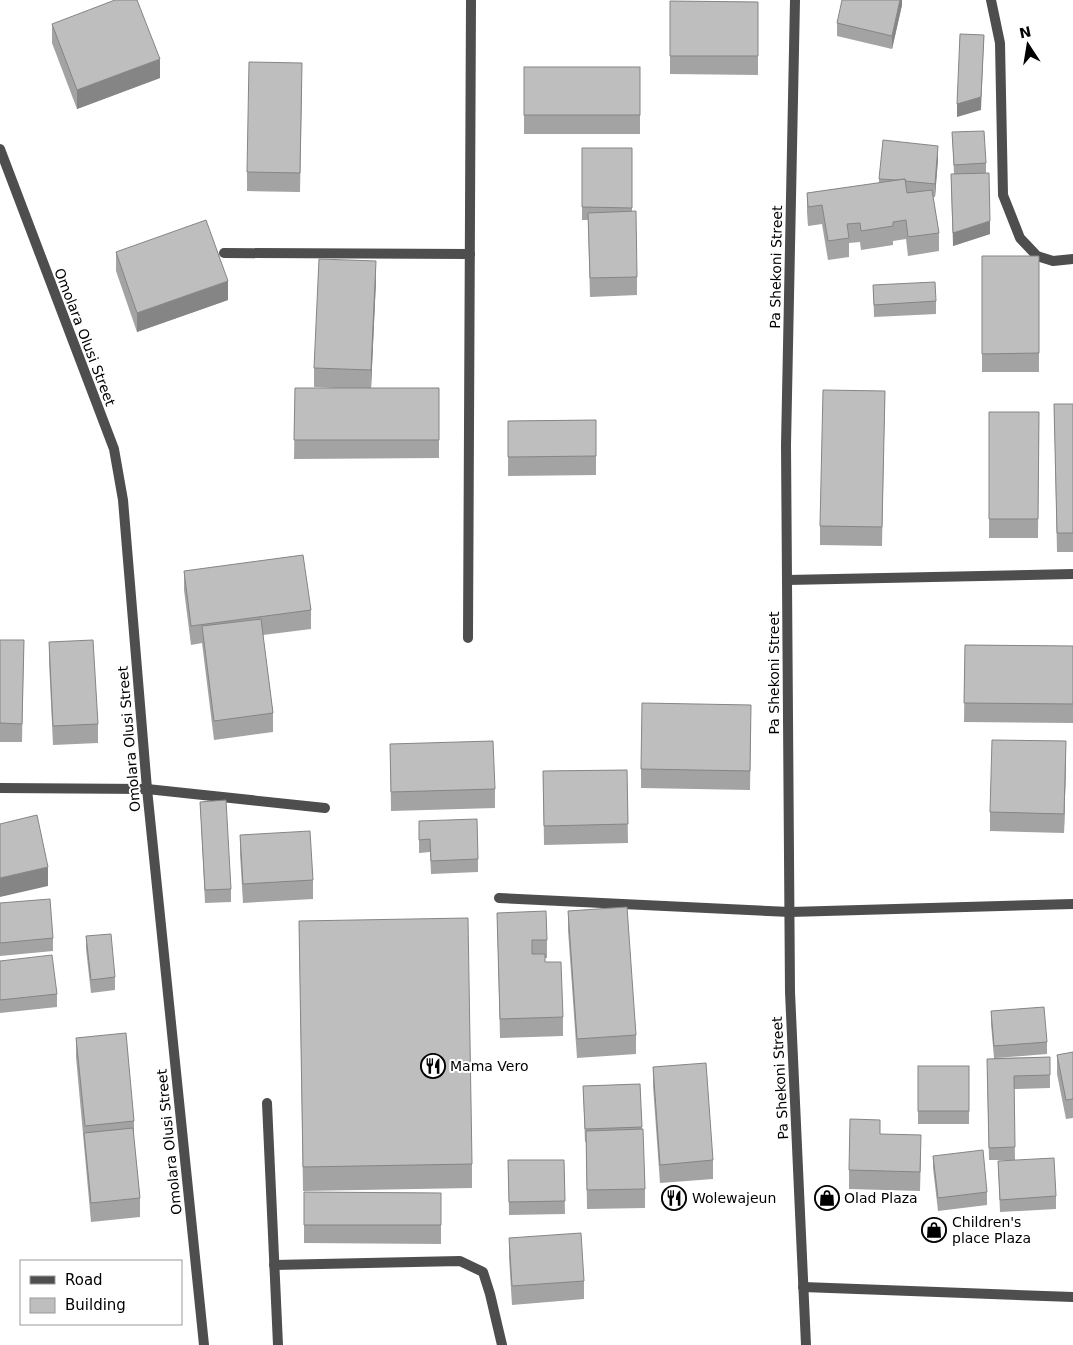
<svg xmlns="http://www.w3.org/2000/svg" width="1073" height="1345" viewBox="0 0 1073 1345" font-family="'DejaVu Sans',sans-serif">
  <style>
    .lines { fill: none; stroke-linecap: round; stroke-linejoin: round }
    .lane { stroke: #4e4e4e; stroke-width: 10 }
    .street { stroke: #4e4e4e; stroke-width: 10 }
    .wall { fill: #a3a3a3 }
    .shaded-wall { fill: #858585 }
    .building { fill: #bebebe; stroke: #858585 }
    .labels { text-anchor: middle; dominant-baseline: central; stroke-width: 4; stroke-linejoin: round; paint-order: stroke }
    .street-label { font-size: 14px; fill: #000; stroke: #fff }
    .poi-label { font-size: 14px; fill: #000; stroke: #fff; text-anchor: start }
  </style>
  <rect width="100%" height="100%" fill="#fff"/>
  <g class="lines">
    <g class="lane">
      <path d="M267,1103l11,242"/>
      <path d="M274,1265l186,-4 23,11 7,22 12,51"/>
      <path d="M803,1287l270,10"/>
    </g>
    <g class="street">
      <path d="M795,0l-9,445 4,547 16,353"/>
      <path d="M991,0l9,43 3,152 17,43 17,18 16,5 20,-2"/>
      <path d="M0,149l114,300 9,51 24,289 57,556"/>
      <path d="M224,253l246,1"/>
      <path d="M787,580l286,-6"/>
      <path d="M468,638l3,-638"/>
      <path d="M0,788l147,1 178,19"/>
      <path d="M499,898l291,14 283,-8"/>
    </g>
  </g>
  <g class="wall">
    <path d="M902,0v5l-10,44 -55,-13v-13z"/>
    <path d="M670,1l88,1v73l-88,-1z"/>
    <path d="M52,24l108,54 -83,31 -25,-66z"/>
    <rect x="524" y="67" width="116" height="67"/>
    <path d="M302,82l-2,110 -53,-1v-19z"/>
    <path d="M952,132l34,31v10l4,61 -37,12 -2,-59v-13h3z"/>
    <path d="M582,148h50v63l5,66v18l-47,2 -2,-77h-6z"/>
    <path d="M938,159l-3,38h-2l6,36v18l-31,5 -2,-17 -13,2v4l-32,5 -1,-8 -11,1v14l-21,3 -6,-36 -14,2 -1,-14v-19l72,-10v-4z"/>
    <path d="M116,252l112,48 -91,32 -21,-61z"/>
    <rect x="982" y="256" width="57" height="116"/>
    <path d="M376,280l-5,108h68v70l-145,1 1,-71h41l-22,-1v-19z"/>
    <path d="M873,285l63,16v13l-62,3z"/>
    <path d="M885,391l-3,155 -62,-1v-19z"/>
    <path d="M1054,404h19v148h-16z"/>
    <path d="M989,412h50l-1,126h-49z"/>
    <path d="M596,420v55l-88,1v-55z"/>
    <path d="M184,571l127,39v19l-48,6 10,78v19l-59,8 -12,-97 -11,2 -7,-55z"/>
    <path d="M0,640h24l-2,102h-22z"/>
    <path d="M49,642l49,82v19l-45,2 -4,-84z"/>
    <path d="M965,645l108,1v77l-109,-1z"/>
    <path d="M751,724l-1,66 -109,-2v-19z"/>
    <path d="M390,744l105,45v19l-104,3z"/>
    <path d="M1066,760l-2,73 -74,-2v-19z"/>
    <path d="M627,770l1,73 -84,2 -1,-74z"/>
    <path d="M200,802l31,87v13l-26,1z"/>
    <path d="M419,821l59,38v13l-47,2 -1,-22 -11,1z"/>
    <path d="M240,835l73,45v19l-70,4 -3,-49z"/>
    <path d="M0,903l53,35v13l-53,5z"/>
    <path d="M568,911l68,124v19l-59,4 -9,-128z"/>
    <path d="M497,913l50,27v18h-2v4l18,55v19l-63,2z"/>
    <path d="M299,921l173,243v24l-169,3z"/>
    <path d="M86,936l29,41v13l-24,3 -5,-44z"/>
    <path d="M0,961l57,33v13l-57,6z"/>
    <path d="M991,1011l56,31v12l-51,4 54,-1v31l-36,1 1,71h-26l-2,-88 7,-14 -3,-34z"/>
    <path d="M76,1038l58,83v19l6,58v19l-49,5 -15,-165z"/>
    <path d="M1073,1052v66l-7,1 -9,-45v-19z"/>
    <rect x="918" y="1066" width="51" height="58"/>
    <path d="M653,1067l60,93v19l-53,4 -7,-97z"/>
    <path d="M640,1084l2,45 3,60v19l-58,1 -1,-67h-1l-2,-56z"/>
    <path d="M880,1134l41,20 -1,37 -71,-2v-19z"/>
    <path d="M933,1156l54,36v13l-49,6 -5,-43z"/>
    <path d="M508,1160h56l1,54 -56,1z"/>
    <path d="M998,1161l58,35v13l-56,3z"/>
    <path d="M304,1192l137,1v51l-137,-1z"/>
    <path d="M509,1238l75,43v18l-72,6 -3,-48z"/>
  </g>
  <g class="shaded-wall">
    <path d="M900,0h2v5l-10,44v-13z"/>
    <path d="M984,35l-3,75 -24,7v-13z"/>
    <path d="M160,59v19l-83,31v-19z"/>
    <path d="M938,146v13l-3,38v-13z"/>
    <path d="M990,221v13l-37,12v-13z"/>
    <path d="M376,261v19l-5,109v-19z"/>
    <path d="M228,281v19l-91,32v-19z"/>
    <path d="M1066,741v19l-2,73v-19z"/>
    <path d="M48,867v19l-48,11v-19z"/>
  </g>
  <g class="building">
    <path d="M115,0h22l23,59 -83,31 -25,-66z"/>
    <path d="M842,0h58l-8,36 -55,-13z"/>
    <path d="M670,1l88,1v54h-88z"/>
    <path d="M960,34l24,1 -3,62 -24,7z"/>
    <path d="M249,62l53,1 -2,110 -53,-1z"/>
    <rect x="524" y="67" width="116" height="48"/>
    <path d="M984,131l2,32 -32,2 -2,-33z"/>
    <path d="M883,140l55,6 -3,38 -30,-3v-2l-9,1 -17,-1z"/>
    <path d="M582,148h50v60l-50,-1z"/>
    <path d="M989,173l1,48 -37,12 -2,-59z"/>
    <path d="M905,179l2,14 25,-3 7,43 -31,4 -2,-17 -13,2v4l-32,5 -1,-8 -13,1 2,14 -21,3 -6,-36 -14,2 -1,-14z"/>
    <path d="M636,211l1,66 -47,1 -2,-65z"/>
    <path d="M206,220l22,61 -91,32 -21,-61z"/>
    <path d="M982,256h57v97l-57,1z"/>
    <path d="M319,259l57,2 -5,109 -57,-2z"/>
    <path d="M935,282l1,19 -62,4 -1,-20z"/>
    <path d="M295,388h144v52h-145z"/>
    <path d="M823,390l62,1 -3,136 -62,-1z"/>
    <path d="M1054,404h19v129h-16z"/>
    <path d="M989,412h50l-1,107h-49z"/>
    <path d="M596,420v36l-88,1v-36z"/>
    <path d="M303,555l8,55 -120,16 -7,-55z"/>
    <path d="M261,619l12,94 -59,8 -12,-95z"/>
    <path d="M0,640h24l-2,84 -22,-1z"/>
    <path d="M93,640l5,84 -45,2 -4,-84z"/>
    <path d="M965,645l108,1v58l-109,-1z"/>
    <path d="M642,703l109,2 -1,66 -109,-2z"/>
    <path d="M992,740l74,1 -2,73 -74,-2z"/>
    <path d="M493,741l2,48 -104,3 -1,-48z"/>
    <path d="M627,770l1,54 -84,2 -1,-55z"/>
    <path d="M226,800l5,89 -26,1 -5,-88z"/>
    <path d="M37,815l11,52 -48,11v-54z"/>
    <path d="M477,819l1,40 -47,2 -1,-22 -11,1v-19z"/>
    <path d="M310,831l3,49 -70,4 -3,-49z"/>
    <path d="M50,899l3,39 -53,5v-40z"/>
    <path d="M627,907l9,128 -59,4 -9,-128z"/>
    <path d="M546,911l1,29h-15v14h13v8h16l2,55 -63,2 -3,-106z"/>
    <path d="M468,918l4,246 -169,3 -4,-246z"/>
    <path d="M111,934l4,43 -24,3 -5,-44z"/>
    <path d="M52,955l5,39 -57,6v-39z"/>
    <path d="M1044,1007l3,35 -53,4 -3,-35z"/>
    <path d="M126,1033l8,88 -49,5 -9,-88z"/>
    <path d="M1073,1052v47l-7,1 -9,-45z"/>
    <path d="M1050,1057v18l-36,1 1,71 -26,1 -2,-89z"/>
    <path d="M706,1063l7,97 -53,5 -7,-98z"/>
    <rect x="918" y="1066" width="51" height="45"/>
    <path d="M640,1084l2,43 -57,2 -2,-43z"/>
    <path d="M850,1119l30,1v14l41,1 -1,37 -71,-2z"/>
    <path d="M133,1128l7,70 -49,5 -7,-70z"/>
    <path d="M643,1129l2,60 -58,1 -1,-59z"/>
    <path d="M983,1150l4,42 -49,6 -5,-42z"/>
    <path d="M1054,1158l2,38 -56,4 -2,-39z"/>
    <path d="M508,1160h56l1,41 -56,1z"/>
    <path d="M304,1192l137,1v32h-137z"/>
    <path d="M581,1233l3,48 -72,5 -3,-48z"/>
  </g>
  <defs>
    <symbol id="restaurant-ring" viewBox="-11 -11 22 22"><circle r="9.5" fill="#fff" stroke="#000" stroke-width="1.5"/><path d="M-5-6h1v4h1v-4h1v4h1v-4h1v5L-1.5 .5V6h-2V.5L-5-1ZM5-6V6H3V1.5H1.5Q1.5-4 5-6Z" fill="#000"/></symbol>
    <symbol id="shop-ring" viewBox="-11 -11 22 22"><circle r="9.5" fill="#fff" stroke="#000" stroke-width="1.5"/><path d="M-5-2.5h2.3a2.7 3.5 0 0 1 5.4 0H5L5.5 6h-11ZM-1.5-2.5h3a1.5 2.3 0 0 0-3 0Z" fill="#000"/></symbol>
  </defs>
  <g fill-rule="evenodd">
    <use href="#restaurant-ring" x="419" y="1052" width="28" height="28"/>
    <use href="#restaurant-ring" x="660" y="1184" width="28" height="28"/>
    <use href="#shop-ring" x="813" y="1184" width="28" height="28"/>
    <use href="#shop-ring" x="920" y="1216" width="28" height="28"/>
  </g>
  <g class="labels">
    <g class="street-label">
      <text transform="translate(776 267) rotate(-89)">Pa Shekoni Street</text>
      <text transform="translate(85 337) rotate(69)">Omolara Olusi Street</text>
      <text transform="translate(774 673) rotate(-90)">Pa Shekoni Street</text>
      <text transform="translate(129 739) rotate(-95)">Omolara Olusi Street</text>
      <text transform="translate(780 1078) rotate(-93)">Pa Shekoni Street</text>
      <text transform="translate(169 1142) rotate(-96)">Omolara Olusi Street</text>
    </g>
    <g class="poi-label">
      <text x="450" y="1066">Mama Vero</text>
      <text x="692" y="1198">Wolewajeun</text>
      <text x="844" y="1198">Olad Plaza</text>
      <text x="952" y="1222">Children's<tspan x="952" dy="16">place Plaza</tspan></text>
    </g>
  </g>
  <rect x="20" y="1260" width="162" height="65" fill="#ffffff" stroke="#999999"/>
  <rect x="30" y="1276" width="25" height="8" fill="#4e4e4e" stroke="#999999"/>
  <text x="65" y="1285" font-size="15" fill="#000000">Road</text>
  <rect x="30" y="1298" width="25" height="15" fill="#bebebe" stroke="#999999"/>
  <text x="65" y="1310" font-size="15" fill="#000000">Building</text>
  <g transform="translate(1028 45) rotate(348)" stroke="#ffffff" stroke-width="4" paint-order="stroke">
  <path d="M0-4L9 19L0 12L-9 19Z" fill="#000000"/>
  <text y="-8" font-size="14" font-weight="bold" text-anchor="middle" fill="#000000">N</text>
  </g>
</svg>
